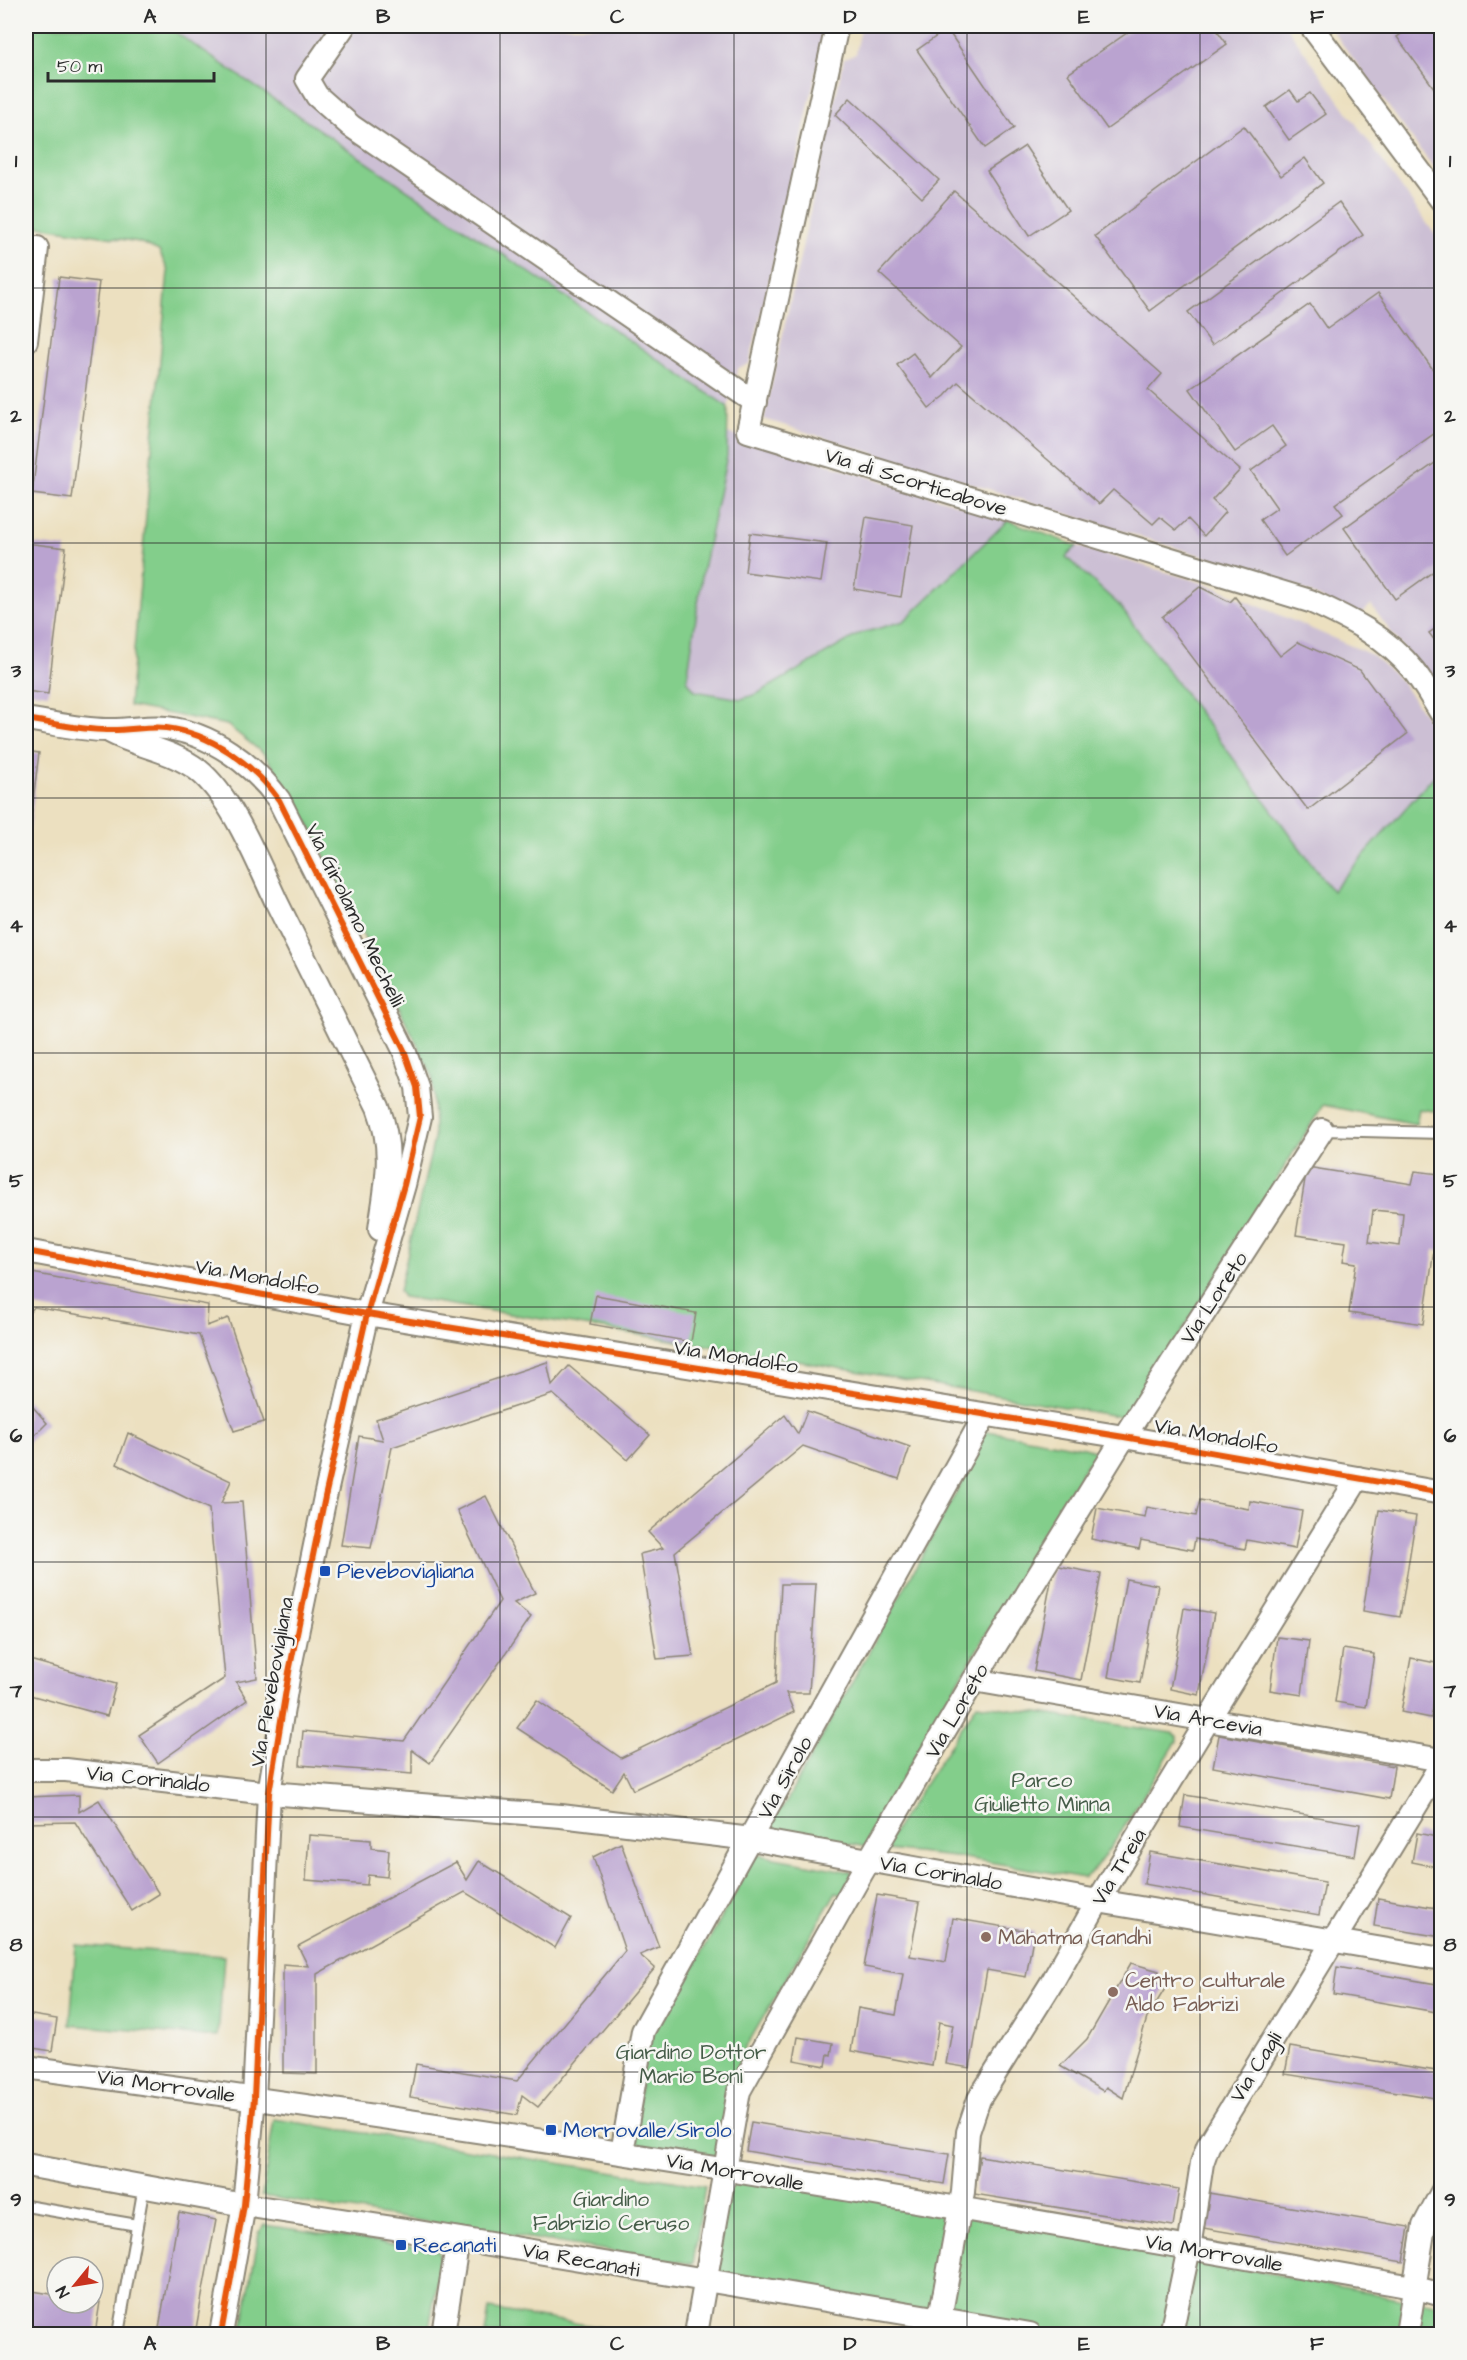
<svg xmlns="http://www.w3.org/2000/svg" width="1467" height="2360" viewBox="0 0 1467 2360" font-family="'Architects Daughter',sans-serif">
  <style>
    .industrial { fill: #ccbfd4 }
    .green { fill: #83ce8b; stroke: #577c5b; stroke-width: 1.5 }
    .building { fill: #baa3d0; fill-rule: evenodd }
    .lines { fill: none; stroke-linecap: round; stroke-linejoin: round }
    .lane-casing { stroke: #8c8676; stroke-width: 14 }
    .street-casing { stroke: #8c8676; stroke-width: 26 }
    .lane { stroke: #fff; stroke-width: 10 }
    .street { stroke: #fff; stroke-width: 22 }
    .cycleway-casing { stroke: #f6f6f2; stroke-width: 10 }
    .cycleway { stroke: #e8590c; stroke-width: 6 }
    .grid { fill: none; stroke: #2b2b2b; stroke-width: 1.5; stroke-opacity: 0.55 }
    .transit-dot { fill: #1a4fb4; stroke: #f6f6f2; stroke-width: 2 }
    .education-dot { fill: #8d6e63; stroke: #f6f6f2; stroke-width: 2 }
    .labels { text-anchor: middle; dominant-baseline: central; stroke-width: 5; stroke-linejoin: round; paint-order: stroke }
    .street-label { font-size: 21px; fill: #2b2b2b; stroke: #f6f6f2 }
    .transit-label { font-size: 21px; fill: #164399; stroke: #f6f6f2; text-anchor: start }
    .park-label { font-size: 21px; fill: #455c48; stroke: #f6f6f2 }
    .education-label { font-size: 21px; fill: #785e54; stroke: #f6f6f2; text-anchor: start }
    .neatline { fill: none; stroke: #2b2b2b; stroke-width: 2 }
    .grid-label { font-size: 20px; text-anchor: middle; font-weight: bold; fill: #2b2b2b }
  </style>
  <rect width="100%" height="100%" fill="#f6f6f2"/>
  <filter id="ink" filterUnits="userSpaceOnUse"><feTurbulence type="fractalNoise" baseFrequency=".0167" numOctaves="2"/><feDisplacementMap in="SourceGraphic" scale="12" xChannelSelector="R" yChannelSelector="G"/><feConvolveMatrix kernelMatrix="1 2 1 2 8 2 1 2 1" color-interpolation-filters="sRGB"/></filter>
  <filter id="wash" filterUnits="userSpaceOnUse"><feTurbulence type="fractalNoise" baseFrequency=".008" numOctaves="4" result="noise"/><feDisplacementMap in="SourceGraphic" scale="24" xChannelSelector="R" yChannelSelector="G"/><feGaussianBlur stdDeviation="1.35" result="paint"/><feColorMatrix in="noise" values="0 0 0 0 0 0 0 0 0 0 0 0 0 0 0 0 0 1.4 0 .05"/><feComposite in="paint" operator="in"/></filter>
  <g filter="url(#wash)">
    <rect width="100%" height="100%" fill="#ece0c0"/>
    <g class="industrial">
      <path d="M167,26h659l-39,180 -38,158 -11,4 -10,39z"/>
      <path d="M861,26h425l155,217v457l-70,-95 -13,11 -72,-34 -522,-163 80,-360 12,-5z"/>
      <path d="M1329,26h112v152z"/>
      <path d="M727,433l281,87 -104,101 -45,13 -102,60 -16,5 -46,-8 -8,-11 16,-111 24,-113z"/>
      <path d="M1077,546l133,39 162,70 28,25 41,58v37h-6l-103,116 -213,-286 -53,-48z"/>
    </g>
    <g class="green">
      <path d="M26,26h140l562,381 -1,49 -24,113 -16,111 8,11 46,8 16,-5 102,-60 45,-13 104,-101 69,26 -11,11 53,48 213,286 103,-116h6l1,297 -8,13 7,1v26l-22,-3 -3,15 -93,-19 -195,313 -412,-71 -313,-50 -4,-6 35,-152 -1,-62 -135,-275 -34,-48 -37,-29 -98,-19 39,-435 -9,-20 -20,-9 -113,-18z"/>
      <path d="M987,1431l98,17 9,3 4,4 -5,10 -6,-2 -40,68 5,3 -5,10 -6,-3 -89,151 5,4 -6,11 -6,-3 -66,115 6,4 -18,24 -98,-17 -2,-3 9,-21 6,3 98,-177 -6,-4 6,-11 7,3 85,-157 -6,-4z"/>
      <path d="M977,1704l196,29 4,3v5l-60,97 -23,32 -10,8 -120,-20 -77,-8 -2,-5z"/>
      <path d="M753,1854l99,18 -10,23 -6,-3 -97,167 6,5 -25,94 -87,-14 14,-105 14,-25 5,2 74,-132 -6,-3z"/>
      <path d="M76,1945l148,11 -6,81 -148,-12z"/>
      <path d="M274,2119l431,67 -12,78 -431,-68z"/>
      <path d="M724,2170l717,136v28h-395l-331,-52z"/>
      <path d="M264,2225l174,25 3,11 -13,73h-187l18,-101z"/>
      <path d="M489,2309l152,25h-156z"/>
    </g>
    <g id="blocks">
      <g class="building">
        <path d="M1137,26h77l13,18 -120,85 -39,-55z"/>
        <path d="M1413,26h29v73l-45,-62z"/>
        <path d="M947,29l67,99 -29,20 -68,-98z"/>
        <path d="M1290,90l8,11 12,-8 16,21 -37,26 -23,-33z"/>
        <path d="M850,98l89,82 -17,18 -87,-83z"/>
        <path d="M1244,126l37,50 24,-18 18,25 -173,128 -55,-75z"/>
        <path d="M1025,146l43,64 -39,26 -42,-65z"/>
        <path d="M954,191l208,183 -14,16 92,80 -28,30 13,12 -21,24 -16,-17 -12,11 -16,-13 -7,7 -40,-34 -14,14 -141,-122 -13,14 -16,12 -32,-43 16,-12 19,25 29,-31 -82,-74z"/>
        <path d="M1339,202l24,33 -151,110 -24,-33z"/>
        <path d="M59,277l40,5 -27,217 -40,-5z"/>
        <path d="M1378,293l64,89v46l-107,76 8,10 -58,42 -25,-36 17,-12 -26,-37 35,-25 -14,-20 -37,26 -45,-63 120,-85 17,25z"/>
        <path d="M1442,458v107l-47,34 -51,-71z"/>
        <path d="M866,517l47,8 -12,72 -47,-8z"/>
        <path d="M750,533l77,10 -6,39 -76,-10z"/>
        <path d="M26,543l40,5 -18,146 -22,-3z"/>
        <path d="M1200,587l30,15 5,-5 45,59 18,-14 62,28 47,64 -99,76 -146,-193z"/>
        <path d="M1442,624v26l-13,-17z"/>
        <path d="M26,751l13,2 -12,95 -1,-1z"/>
        <path d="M1307,1167l105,17 3,-13 24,3 3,-7v84l-8,-1 -11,74 -74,-11 7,-50 -13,-2 3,-19 -50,-7zM1373,1210l30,3 -3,33 -31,-4z"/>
        <path d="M32,1273l176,32 -1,21 21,-8 36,104 -30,9 -35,-96 -165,-28 -8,10v-27l4,4z"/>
        <path d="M596,1295l100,18 -5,29 -101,-18z"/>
        <path d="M547,1362l5,23 17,-19 81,69 -22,25 -75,-66 -161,53 -21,101 -30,-3 18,-109 24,4 -7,-21z"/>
        <path d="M26,1399l21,24 -21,21z"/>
        <path d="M807,1411l103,36 -11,32 -96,-33 -128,106 18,104 -36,3 -17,-105 23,-6 -15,-16 137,-117 13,19z"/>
        <path d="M128,1433l103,48 -10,22 21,-1 15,176 -21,4 11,18 -89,63 -19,-28 86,-57 -16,-169 -92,-45z"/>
        <path d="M486,1496l49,97 -21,10 17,14 -101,146 -18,-13v24l-112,-9 3,-34 101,10 96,-140 -43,-91z"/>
        <path d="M1200,1500l49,9 1,-8 52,10 -7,38 -48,-9 -2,9 -50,-10 -2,11 -52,-10 -2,9 -48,-10 6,-31 48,9 2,-10 49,9z"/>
        <path d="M1379,1510l37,6 -16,101 -37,-6z"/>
        <path d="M1054,1565l47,9 -20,106 -47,-9z"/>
        <path d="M1126,1579l32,6 -18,98 -32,-6z"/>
        <path d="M781,1584h35l-7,109h-23l8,19 -161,78 -9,-18 -12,18 -95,-62 20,-28 84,58 155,-75z"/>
        <path d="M1184,1608l30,5 -15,82 -29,-6z"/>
        <path d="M1277,1637l32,4 -7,54 -32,-5z"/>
        <path d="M1343,1649l31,5 -8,53 -31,-5z"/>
        <path d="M1411,1658l30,6 -10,54 -30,-6z"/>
        <path d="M26,1659l90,25 -9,32 -81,-22z"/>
        <path d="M1219,1735l175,31 -5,33 -176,-32z"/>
        <path d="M79,1795v17l20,-12 60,94 -27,17 -57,-89 -49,1v-26z"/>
        <path d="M1185,1795l175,29 -5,32 -175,-29z"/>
        <path d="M1417,1833l25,5v30l-30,-6z"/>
        <path d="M309,1835l62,5v8l18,2 -2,27 -19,-2 -1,10 -61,-5z"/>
        <path d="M621,1843l38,104 -19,8 15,13 -117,139 -16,-12 -5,20 -107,-18 6,-33 101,17 108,-130 -32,-94z"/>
        <path d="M1150,1852l175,30 -6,33 -175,-31z"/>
        <path d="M479,1861l92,57 -16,30 -90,-56 -148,82v100l-34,-1v-109l25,2 -10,-20 158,-84 11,18z"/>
        <path d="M877,1895l43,7 -10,54 36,6 7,-44 81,14 -8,45 -39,-7 -17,98 -24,-4 7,-39 -14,-3 -7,44 -81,-15 7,-43 38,7 7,-41 -39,-7z"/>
        <path d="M1378,1898l64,11v28l-68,-11z"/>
        <path d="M1131,1963l28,8 -3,11 10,5 -19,31 -24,80 -17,-11 -3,4 -43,-25 27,-27z"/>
        <path d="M1337,1967l105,18v28l-109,-19z"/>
        <path d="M26,2014l31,5 -5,32 -26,-4z"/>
        <path d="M798,2037l35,6 -2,12 -3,-1 -2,12 -32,-6z"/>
        <path d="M1290,2047l152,25v27l-157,-25z"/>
        <path d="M751,2122l198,32 -5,30 -198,-33z"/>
        <path d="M980,2156l199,33 -6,37 -199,-32z"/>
        <path d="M1209,2193l200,34 -6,35 -200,-34z"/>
        <path d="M179,2212l37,8 -21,114h-37z"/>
        <path d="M1440,2244h2v30l-6,-1z"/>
        <path d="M26,2290l31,5v8l43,-1 -5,32h-69z"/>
      </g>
    </g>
  </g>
  <g filter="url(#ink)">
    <use href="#blocks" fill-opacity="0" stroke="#8c8676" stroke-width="1.5"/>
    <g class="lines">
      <defs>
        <g id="lane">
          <path d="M1322,1130l120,3"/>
          <path d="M26,2206l111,19"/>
          <path d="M118,2334l26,-148"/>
        </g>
        <g id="street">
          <path d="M344,26l-37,53 10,17 34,30 404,276"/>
          <path d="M837,26l-89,405 562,170c38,17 77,36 104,70 10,13 19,29 28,43"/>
          <path d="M1311,26l131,175"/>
          <path d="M26,341l11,-93"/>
          <path d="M26,719c26,4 54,11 81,11 20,1 40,-4 59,-2 45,5 87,36 113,72l125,250 13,37 3,30 -16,68 -37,129 -42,183 -36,175 -20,121 -15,305 -10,107 -23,129"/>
          <path d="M111,732c28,15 61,18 87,38 35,28 60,93 79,133 34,68 67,136 101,204 17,45 8,77 2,122"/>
          <path d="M26,1251l341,63 757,123 318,56"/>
          <path d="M974,1680l468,80"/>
          <path d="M26,1770h40l203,23 292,23 190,23 347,62 344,58"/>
          <path d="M26,2067c198,27 396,55 594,86 265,41 529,88 793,134l29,8"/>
          <path d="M622,2153l21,-122 342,-616"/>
          <path d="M26,2165l218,40 162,25 624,104"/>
          <path d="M940,2318l23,-126 5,-60 11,-33 75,-120 44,-78 110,-181 150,-242"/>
          <path d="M443,2334l15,-95"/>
          <path d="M696,2334l43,-243 122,-217 113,-194 150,-243 198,-307"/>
          <path d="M1171,2334l18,-86 13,-85 6,-17 234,-383"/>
          <path d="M1407,2334l17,-108 18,-34"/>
        </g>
      </defs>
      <use href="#lane" class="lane-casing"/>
      <use href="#street" class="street-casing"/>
      <use href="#lane" class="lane"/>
      <use href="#street" class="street"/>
      <defs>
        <g id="cycleway">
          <path d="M26,719c26,4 54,11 81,11 20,1 40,-4 59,-2 45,5 87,36 113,72l125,250 13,37 3,30 -16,68 -37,129 -42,183 -36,175 -20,121 -15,305 -10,107 -23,129"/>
          <path d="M26,1251l341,63 757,123 318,56"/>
        </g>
      </defs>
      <use href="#cycleway" class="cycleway-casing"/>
      <use href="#cycleway" class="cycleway"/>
    </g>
  </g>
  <path class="grid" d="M266,26v2308M500,26v2308M734,26v2308M967,26v2308M1200,26v2308M26,288h1416M26,543h1416M26,798h1416M26,1053h1416M26,1307h1416M26,1562h1416M26,1817h1416M26,2072h1416"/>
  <g class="transit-dot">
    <rect x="319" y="1565" width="12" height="12" rx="3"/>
    <rect x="545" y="2124" width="12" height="12" rx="3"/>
    <rect x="395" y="2239" width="12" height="12" rx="3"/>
  </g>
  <g class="education-dot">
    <circle cx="986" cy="1937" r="6"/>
    <circle cx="1113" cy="1992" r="6"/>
  </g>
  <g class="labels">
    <g class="street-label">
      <text transform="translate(916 482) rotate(17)">Via di Scorticabove</text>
      <text transform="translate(355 915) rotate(64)">Via Girolamo Mechelli</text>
      <text transform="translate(257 1277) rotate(10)">Via Mondolfo</text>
      <text transform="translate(1214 1298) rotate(-57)">Via Loreto</text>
      <text transform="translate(736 1357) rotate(9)">Via Mondolfo</text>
      <text transform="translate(1216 1436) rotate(10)">Via Mondolfo</text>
      <text transform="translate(272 1682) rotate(-80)">Via Pievebovigliana</text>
      <text transform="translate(957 1711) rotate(-60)">Via Loreto</text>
      <text transform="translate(1208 1720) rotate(10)">Via Arcevia</text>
      <text transform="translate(785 1778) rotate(-61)">Via Sirolo</text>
      <text transform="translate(148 1779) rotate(6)">Via Corinaldo</text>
      <text transform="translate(1119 1867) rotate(-59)">Via Treia</text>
      <text transform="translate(941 1873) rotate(10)">Via Corinaldo</text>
      <text transform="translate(1256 2067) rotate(-58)">Via Cagli</text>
      <text transform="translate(166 2086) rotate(8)">Via Morrovalle</text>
      <text transform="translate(735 2172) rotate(10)">Via Morrovalle</text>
      <text transform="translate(1214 2253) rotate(10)">Via Morrovalle</text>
      <text transform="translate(581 2260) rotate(10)">Via Recanati</text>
    </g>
    <g class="transit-label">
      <text x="337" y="1571">Pievebovigliana</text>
      <text x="563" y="2130">Morrovalle/Sirolo</text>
      <text x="413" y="2245">Recanati</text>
    </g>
    <g class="park-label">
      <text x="1042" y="1780">Parco<tspan x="1042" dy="24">Giulietto Minna</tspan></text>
      <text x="691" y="2052">Giardino Dottor<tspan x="691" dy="24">Mario Boni</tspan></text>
      <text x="611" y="2199">Giardino<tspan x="611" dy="24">Fabrizio Ceruso</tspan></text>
    </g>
    <g class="education-label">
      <text x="998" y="1937">Mahatma Gandhi</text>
      <text x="1125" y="1980">Centro culturale<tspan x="1125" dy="24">Aldo Fabrizi</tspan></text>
    </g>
  </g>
  <rect width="1467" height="2360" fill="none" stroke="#f6f6f2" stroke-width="66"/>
  <g transform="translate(75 2285) rotate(240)"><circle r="28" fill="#f6f6f2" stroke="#a5a5a2" stroke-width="1.5"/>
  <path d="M0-4.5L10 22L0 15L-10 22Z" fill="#c8321e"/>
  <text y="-9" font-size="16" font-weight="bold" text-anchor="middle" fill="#2b2b2b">N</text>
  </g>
  <path d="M48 72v9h166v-9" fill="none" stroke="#2b2b2b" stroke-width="3"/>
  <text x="57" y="72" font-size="18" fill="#2b2b2b" stroke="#f6f6f2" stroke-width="4.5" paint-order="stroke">50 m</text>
  <rect x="33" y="33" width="1401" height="2294" class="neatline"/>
  <g class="grid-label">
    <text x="150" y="23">A</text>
    <text x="383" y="23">B</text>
    <text x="617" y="23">C</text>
    <text x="850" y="23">D</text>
    <text x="1084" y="23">E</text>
    <text x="1317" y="23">F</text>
    <text x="16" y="167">1</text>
    <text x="1450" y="167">1</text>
    <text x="16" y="422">2</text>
    <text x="1450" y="422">2</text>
    <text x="16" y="677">3</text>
    <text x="1450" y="677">3</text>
    <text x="16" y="932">4</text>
    <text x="1450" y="932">4</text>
    <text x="16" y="1187">5</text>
    <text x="1450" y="1187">5</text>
    <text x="16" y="1442">6</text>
    <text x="1450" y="1442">6</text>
    <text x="16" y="1697">7</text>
    <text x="1450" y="1697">7</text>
    <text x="16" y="1951">8</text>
    <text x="1450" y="1951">8</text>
    <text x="16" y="2206">9</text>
    <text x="1450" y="2206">9</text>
    <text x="150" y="2350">A</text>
    <text x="383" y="2350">B</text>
    <text x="617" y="2350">C</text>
    <text x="850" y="2350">D</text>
    <text x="1084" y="2350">E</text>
    <text x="1317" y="2350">F</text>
  </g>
</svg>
